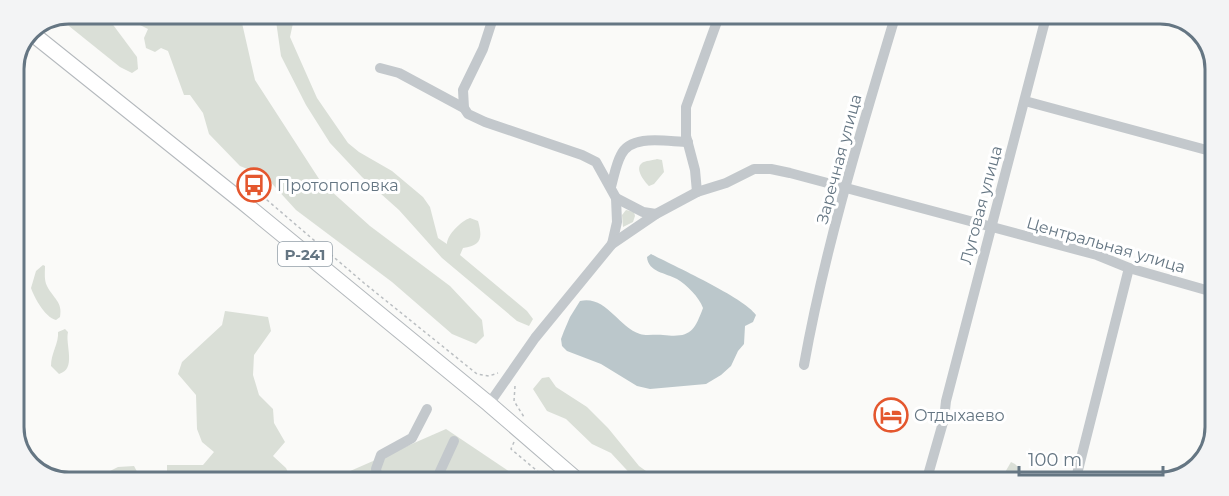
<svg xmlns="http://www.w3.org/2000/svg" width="1229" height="496" viewBox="0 0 1229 496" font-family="Montserrat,sans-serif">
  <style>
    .green { fill: #dadfd7 }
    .water { fill: #bbc7cb }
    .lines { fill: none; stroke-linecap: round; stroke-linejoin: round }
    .highway-casing { stroke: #b4b9bd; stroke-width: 17 }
    .path { stroke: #bbbfc2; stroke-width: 1.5; stroke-dasharray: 3 3; stroke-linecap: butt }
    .minor { stroke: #c3c8cc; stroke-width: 10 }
    .highway { stroke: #fff; stroke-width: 15 }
    .labels { text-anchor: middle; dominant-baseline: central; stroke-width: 6; stroke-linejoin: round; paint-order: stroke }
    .shield { fill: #fff; stroke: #939fa8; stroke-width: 1.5 }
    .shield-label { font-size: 15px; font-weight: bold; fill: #657683 }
    .street-label { font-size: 16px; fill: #657683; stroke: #fff }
    .poi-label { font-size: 16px; fill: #657683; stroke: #fff; text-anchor: start }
    .rim { fill: none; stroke: #657683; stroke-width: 3 }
  </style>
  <rect width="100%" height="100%" fill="#fafaf8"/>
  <g class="green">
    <path d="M69,14h36l32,43 1,12 -6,4 -12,-6 -61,-49z"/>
    <path d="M149,14h95l-2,9 13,57 66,102 49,44 80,60 32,34 2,16 -8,8 -24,-10 -60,-52 -96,-72 -31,-34 -25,-10 -31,-32 -6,-21 -13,-18h-6l-16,-44 -7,-3 -6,4 -9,-4 -2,-10 4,-9 -8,-4 10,-9z"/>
    <path d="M275,14h20l-5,23 27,61 31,45 11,9 33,19 31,26 7,10 8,31 9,6c0,-9 14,-23 23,-26l8,3c5,18 3,24 -15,27l-3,7 67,56 6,8 -4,7 -12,-5 -75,-63 -43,-48 -37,-33 -32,-34 -24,-38 -25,-49z"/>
    <path d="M657,159l5,1 2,12 -10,12 -5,2c-4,-4 -15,-17 -7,-23 2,-2 12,-3 15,-4z"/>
    <path d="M626,210l8,2 1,4 -2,6 -10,5 -1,-12z"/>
    <path d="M43,265l2,1c0,7 -1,14 2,20 6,12 16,16 13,31l-4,3c-11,-3 -21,-21 -25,-32l5,-17z"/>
    <path d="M225,311l43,6 3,14 -17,24 -1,20 6,20 14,14 1,14 11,19 -12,14 13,12 5,11h-124v-14h36l11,-13 -12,-10 -5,-13 -1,-34 -18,-21 4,-12 40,-37z"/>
    <path d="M65,329l3,3c-3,13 9,37 -9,42l-8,-8c0,-13 8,-23 7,-34z"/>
    <path d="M549,377l7,10 31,20 21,21 31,38 21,15h-23l-26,-28 -19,-9 -26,-25 -19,-8 -14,-22 9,-11z"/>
    <path d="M446,429l76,51 -190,-1z"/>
    <path d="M1011,462l4,2 4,4v9l-11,2 -4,-5z"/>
    <path d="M134,466l7,13h-47l24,-12z"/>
  </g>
  <path class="water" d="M651,254c21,11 94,44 105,61l-3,7 -8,4 -1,18 -6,7 -7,15 -10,9 -15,9 -56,5 -13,-3 -36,-22 -34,-13 -5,-5 -1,-7 3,-8 6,-14 10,-16c26,-6 38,26 60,33 6,2 16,0 23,1 27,3 31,-3 40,-27 -4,-11 -16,-23 -26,-29 -11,-6 -29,-7 -30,-22z"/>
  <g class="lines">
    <defs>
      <path id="highway" d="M29,31l215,172 245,201 88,76"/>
    </defs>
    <use href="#highway" class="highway-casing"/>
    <g class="path">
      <path d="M253,188l111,95 113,91 12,2 9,-3"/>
      <path d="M515,386l-1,15 10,16"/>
      <path d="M514,442l-3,7 37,31"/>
    </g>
    <g class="minor">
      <path d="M494,15l-11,34 -20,41 1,18 4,6 17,8 97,33 14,7 20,36 1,24 -5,22"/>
      <path d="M380,68l19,5 65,35"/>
      <path d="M1025,101l189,51"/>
      <path d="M611,187c3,-11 5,-23 10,-32 10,-22 48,-13 67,-13"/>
      <path d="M697,192l-2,-22 -9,-34v-29l33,-91"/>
      <path d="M616,198l27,14 13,2"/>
      <path d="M804,365c21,-118 57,-234 91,-348"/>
      <path d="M489,404l46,-66 77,-94 44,-30 41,-22 29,-9 28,-14h17l19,4 307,82 32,13 84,24"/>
      <path d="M378,480l-2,-11 5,-14 31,-17 15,-29"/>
      <path d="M436,480l18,-39"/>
      <path d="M926,482l18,-63 2,-18 100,-384"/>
      <path d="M1075,482l54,-214"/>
    </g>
    <use href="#highway" class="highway"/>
  </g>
  <defs>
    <symbol id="bus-ring" viewBox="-11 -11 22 22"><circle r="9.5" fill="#fff" stroke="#e4572e" stroke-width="1.5"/><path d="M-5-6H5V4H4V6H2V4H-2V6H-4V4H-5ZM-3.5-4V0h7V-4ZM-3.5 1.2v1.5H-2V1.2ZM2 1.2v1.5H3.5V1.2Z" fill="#e4572e"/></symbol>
    <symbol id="hotel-ring" viewBox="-11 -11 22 22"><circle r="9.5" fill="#fff" stroke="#e4572e" stroke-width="1.5"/><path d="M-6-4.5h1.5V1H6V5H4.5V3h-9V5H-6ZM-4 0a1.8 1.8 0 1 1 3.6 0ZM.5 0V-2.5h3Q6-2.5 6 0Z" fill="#e4572e"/></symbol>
  </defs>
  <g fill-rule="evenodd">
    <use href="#bus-ring" x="235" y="166" width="38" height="38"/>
    <use href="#hotel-ring" x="872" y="396" width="38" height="38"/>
  </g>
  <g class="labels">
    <rect class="shield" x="278" y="242" width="54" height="24" rx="4.5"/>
    <g class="shield-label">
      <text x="305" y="254">Р-241</text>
    </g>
    <g class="street-label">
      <text transform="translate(839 159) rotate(-75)">Заречная улица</text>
      <text transform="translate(981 205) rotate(-75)">Луговая улица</text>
      <text transform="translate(1106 245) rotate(16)">Центральная улица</text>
    </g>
    <g class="poi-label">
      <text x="277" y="185">Протопоповка</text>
      <text x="914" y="415">Отдыхаево</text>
    </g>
  </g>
  <path d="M0 0H1229V496H0ZM69 24H1160A45 45 0 0 1 1205 69V427A45 45 0 0 1 1160 472H69A45 45 0 0 1 24 427V69A45 45 0 0 1 69 24Z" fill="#f3f4f5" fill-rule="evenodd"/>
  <path class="rim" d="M69 24H1160A45 45 0 0 1 1205 69V427A45 45 0 0 1 1160 472H69A45 45 0 0 1 24 427V69A45 45 0 0 1 69 24Z"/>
  <path d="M1019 466v9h144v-9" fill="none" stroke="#657683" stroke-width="3"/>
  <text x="1028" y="466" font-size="18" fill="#657683" stroke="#ffffff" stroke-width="4.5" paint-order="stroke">100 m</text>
</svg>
